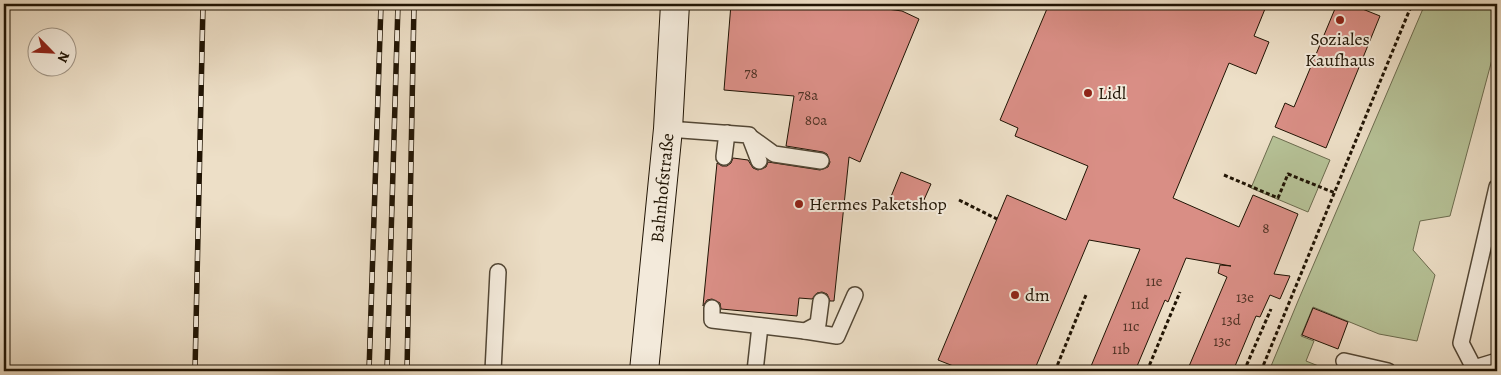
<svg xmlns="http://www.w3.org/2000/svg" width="1501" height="375" viewBox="0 0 1501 375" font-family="Alegreya,serif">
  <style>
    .green { fill: #b6c297; stroke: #6b6b4e }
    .building { fill: #d98e85; stroke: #201404 }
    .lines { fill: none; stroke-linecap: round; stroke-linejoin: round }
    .service-casing { stroke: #534735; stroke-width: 18 }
    .secondary-casing { stroke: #201404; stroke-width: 30 }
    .path { stroke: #201404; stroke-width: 3; stroke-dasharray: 4 2.5; stroke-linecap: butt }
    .service { stroke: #f3eadb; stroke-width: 15 }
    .secondary { stroke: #f3eadb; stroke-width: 28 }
    .rail-casing { stroke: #201404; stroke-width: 5.5 }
    .rail { stroke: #f3eadb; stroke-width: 4; stroke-dasharray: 11; stroke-linecap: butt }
    .poi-dot { fill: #8f2418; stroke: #f3eadb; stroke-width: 2 }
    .labels { text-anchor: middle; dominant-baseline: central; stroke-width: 4; stroke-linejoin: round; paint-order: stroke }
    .number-label { font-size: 15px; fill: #4e3224 }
    .poi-label { font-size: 18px; fill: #201404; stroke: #f3eadb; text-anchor: start }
    .street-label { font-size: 18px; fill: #201404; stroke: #f3eadb }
  </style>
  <rect width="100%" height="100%" fill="#eddfc7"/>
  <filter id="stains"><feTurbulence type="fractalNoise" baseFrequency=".004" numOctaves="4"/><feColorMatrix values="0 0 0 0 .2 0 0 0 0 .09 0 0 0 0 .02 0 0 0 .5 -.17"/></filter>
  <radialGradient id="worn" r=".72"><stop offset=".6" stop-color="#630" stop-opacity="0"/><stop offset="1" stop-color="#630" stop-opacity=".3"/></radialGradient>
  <g class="green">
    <path d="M1425,4h57l15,3v34l-47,175 -30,5 -7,29 22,25 -18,66 -38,-7 -66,-27 -12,29 13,5 -8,20 15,6 -1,4h-51l29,-70z"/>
    <path d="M1273,136l57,24 -22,52 -57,-24z"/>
  </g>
  <g class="building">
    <path d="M731,4h64l92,5 15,2 17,8 -59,143 -11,-5 -15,144h-4l-3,-7 -5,-2 -5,1 -5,6 -13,-1 -2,18 -76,-7 -1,-6 -8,-4 -5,1 -4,6 14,-143 5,3h5l4,-3 2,-5 15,2 5,8 5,2 8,-3 2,-5 52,8 8,-3 2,-5 -3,-8 -4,-2 -37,-6 8,-50 -70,-6z"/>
    <path d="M1049,4h218l-13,32 15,6 -13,32 -27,-11 -56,135 66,29 14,-32 45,19 -24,60 16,2 -10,23 -10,-4 -10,22 -4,-1 -23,55h-46l40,-94 -9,-4 2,-8 11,1 -45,-8 -18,44 -3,-2 -30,71h-46l51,-122 -51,-9 -55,131h-68l-28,-11 69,-165 59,25 22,-54 -73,-30 3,-8 -18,-8z"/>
    <path d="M1337,4h13l30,12 -54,132 -51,-21 10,-24 9,4z"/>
    <path d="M901,172l30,12 -12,27 -29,-12z"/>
    <path d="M1313,308l35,14 -10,27 -36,-14z"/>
  </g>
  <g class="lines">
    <defs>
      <g id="service">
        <path d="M668,129l81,6 10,26"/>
        <path d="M749,136l25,18 47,7"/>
        <path d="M724,157l3,-24"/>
        <path d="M712,308v12l93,11 13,-7 3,-23"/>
        <path d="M805,331l32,5 18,-41"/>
        <path d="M1344,361l44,10"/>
        <path d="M1474,368l23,-7"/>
        <path d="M493,371l5,-99"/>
        <path d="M755,371l5,-45"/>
        <path d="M1474,371v-3l-13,-25 36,-156"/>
      </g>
      <g id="secondary">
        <path id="s1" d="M644,371l24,-242 7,-125"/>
      </g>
    </defs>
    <use href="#service" class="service-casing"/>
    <use href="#secondary" class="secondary-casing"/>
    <g class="path">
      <path d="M1224,175l54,23 10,-24 47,19"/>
      <path d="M959,200l38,19"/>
      <path d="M1055,371l31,-76"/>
      <path d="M1147,371l33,-79"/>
      <path d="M1244,371l27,-62"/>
      <path d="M1261,371l151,-367"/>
    </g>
    <use href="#service" class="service"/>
    <use href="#secondary" class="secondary"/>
    <defs>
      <g id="rail">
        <path d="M195,371l8,-367"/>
        <path d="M369,371l12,-367"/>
        <path d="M387,371l11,-367"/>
        <path d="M407,371l7,-367"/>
      </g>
    </defs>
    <use href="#rail" class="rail-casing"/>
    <use href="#rail" class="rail"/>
  </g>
  <g class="poi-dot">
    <circle cx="1340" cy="20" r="5"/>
    <circle cx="1088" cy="93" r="5"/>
    <circle cx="799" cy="204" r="5"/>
    <circle cx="1015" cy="295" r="5"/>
  </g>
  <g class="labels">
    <g class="number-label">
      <text x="751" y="73">78</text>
      <text x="808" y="95">78a</text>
      <text x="816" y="120">80a</text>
      <text x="1266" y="228">8</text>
      <text x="1154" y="281">11e</text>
      <text x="1245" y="297">13e</text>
      <text x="1140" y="304">11d</text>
      <text x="1231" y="320">13d</text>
      <text x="1131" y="326">11c</text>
      <text x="1222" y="341">13c</text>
      <text x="1121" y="349">11b</text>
    </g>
    <g class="poi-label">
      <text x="1340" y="39" text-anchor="middle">Soziales<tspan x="1340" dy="21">Kaufhaus</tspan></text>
      <text x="1098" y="93">Lidl</text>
      <text x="809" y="204">Hermes Paketshop</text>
      <text x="1025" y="295">dm</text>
    </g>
    <g class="street-label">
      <text stroke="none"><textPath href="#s1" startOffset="184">Bahnhofstraße</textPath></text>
    </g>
  </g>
  <rect width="1501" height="375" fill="none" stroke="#eddfc7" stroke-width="20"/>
  <rect x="5" y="5" width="1491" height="365" fill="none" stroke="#201404" stroke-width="2.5"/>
  <rect x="10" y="10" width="1481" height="355" fill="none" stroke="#201404"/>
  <g transform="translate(52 52) rotate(114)"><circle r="24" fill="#f3eadb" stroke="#9f9485"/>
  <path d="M0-4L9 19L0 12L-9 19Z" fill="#8f2418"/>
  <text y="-8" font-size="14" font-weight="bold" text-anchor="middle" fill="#201404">N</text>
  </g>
  <rect width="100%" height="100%" filter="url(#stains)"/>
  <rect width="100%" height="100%" fill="url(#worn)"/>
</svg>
